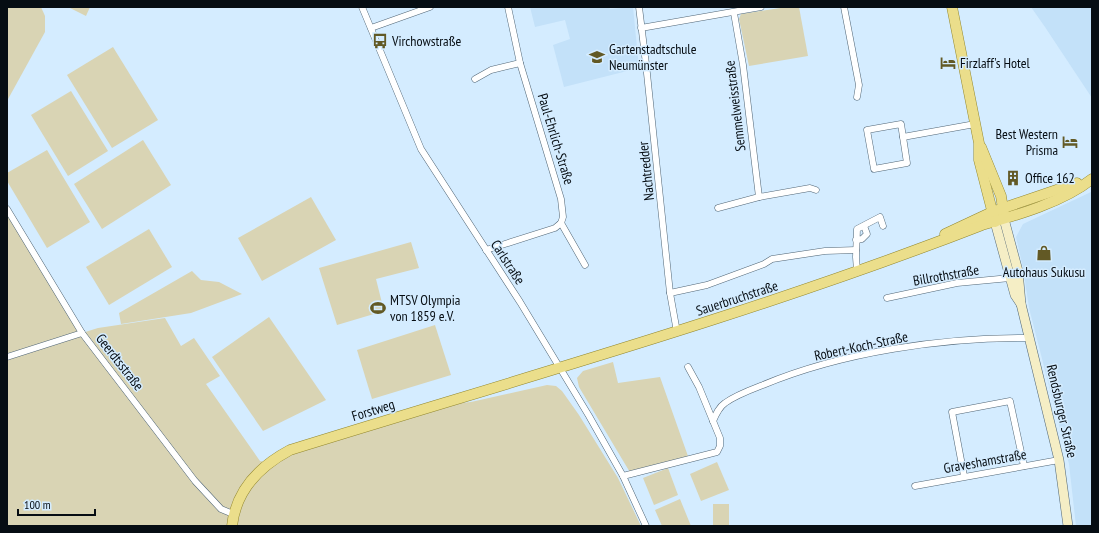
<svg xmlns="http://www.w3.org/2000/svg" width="1099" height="533" viewBox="0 0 1099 533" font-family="'PT Sans Narrow',sans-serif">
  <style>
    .built { fill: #c3e1f9 }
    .green { fill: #d9d4b4 }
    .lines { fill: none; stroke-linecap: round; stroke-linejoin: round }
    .street-casing { stroke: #516676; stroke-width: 7 }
    .secondary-casing { stroke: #516676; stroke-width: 10 }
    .primary-casing { stroke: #92872e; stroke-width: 11 }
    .street { stroke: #fff; stroke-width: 6 }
    .secondary { stroke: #f5eec5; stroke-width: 9 }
    .primary { stroke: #ebde8b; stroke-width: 10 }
    .labels { text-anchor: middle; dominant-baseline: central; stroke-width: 3; stroke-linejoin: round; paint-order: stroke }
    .poi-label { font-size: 14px; fill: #060d13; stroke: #d4ecff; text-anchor: start }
    .street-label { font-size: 14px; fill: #060d13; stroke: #d4ecff }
  </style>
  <rect width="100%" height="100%" fill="#d4ecff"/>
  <g class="built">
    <path d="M530,7h79l1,2 23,-2 6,61 -75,19 -11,-42 17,-6 -5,-19 -30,7z"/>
    <path d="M1031,7h61v91l-47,-71z"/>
    <path d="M1091,192l1,334h-16l-7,-62 -40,-156 -6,-40 -7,-31 7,-13z"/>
  </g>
  <g class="green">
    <path d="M7,7h34l4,9v16l-38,69z"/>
    <path d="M68,7h22l-4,9z"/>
    <path d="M787,7h12l9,49 -59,10 -10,-47 2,-5z"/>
    <path d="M113,47l45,73 -46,28 -45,-73z"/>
    <path d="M71,91l37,60 -40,25 -37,-61z"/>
    <path d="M143,140l28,45 -69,44 -28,-45z"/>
    <path d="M47,150l43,72 -43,26 -40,-67v-8z"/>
    <path d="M311,197l25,43 -74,41 -24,-43z"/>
    <path d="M7,209l75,124 16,-5 67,-10 16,28 13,-8 26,38 -14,8 54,77 15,3 22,-12 164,-49 10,-1 76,-17 9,1 6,5 17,24 39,63 23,48h-634z"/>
    <path d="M149,229l23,38 -63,38 -23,-38z"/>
    <path d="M411,242l8,26 -43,11 8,32 -47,14 -18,-57z"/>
    <path d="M192,271l9,9 18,2 23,12 -51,19 -70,11 -2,-11z"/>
    <path d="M269,317l57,83 -63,31 -51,-74z"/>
    <path d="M435,325l16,50 -79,24 -15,-49z"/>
    <path d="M613,362l5,21 42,-6 29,82 -58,15 -52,-87 -2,-9 6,-7z"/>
    <path d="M717,462l12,28 -28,11 -11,-27z"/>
    <path d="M668,468l10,27 -24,10 -11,-27z"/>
    <path d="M680,499l11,27h-29l-7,-16z"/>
    <rect x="713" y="504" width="16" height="22"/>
  </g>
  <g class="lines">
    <defs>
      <g id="street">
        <path d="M362,7l59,142 99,153 69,114 34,60 23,50"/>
        <path d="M639,7l7,57 24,229 7,39"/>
        <path d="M844,7l15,78 -2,12"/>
        <path d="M734,13l9,52 16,132"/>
        <path d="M371,28l59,-21"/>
        <path d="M641,28l120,-21"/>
        <path d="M475,79l16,-9 29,-7"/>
        <path d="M901,124l6,39 -33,6 -7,-39z"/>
        <path d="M903,137l72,-13"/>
        <path d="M718,208l41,-11 51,-9 6,2"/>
        <path d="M7,209l75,124 113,148 26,28 12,5"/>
        <path d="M561,223l24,42"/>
        <path d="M856,240l6,-1 5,-5 -3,-8"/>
        <path d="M486,250l69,-22 6,-5 2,-6 -2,-18 -41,-136 -12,-56"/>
        <path d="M857,271l-1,-14 1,-28 23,-12 3,9"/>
        <path d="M670,293l37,-8 57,-21 8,-5 53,-8 31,-1"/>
        <path d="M887,298l70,-15 53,-5"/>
        <path d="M7,357l75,-24"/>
        <path d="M713,421c3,-7 6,-14 12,-18 11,-8 25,-13 38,-18 79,-33 181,-48 267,-47"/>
        <path d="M623,476l94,-24 3,-6v-8l-21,-51 -11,-20"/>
        <path d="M964,476l-12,-64 58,-11 14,65"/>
        <path d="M915,486l144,-26"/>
      </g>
      <g id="secondary">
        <path d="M1004,219l14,52 3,33 38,156 9,66"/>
        <path d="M995,222l20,73 6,9"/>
      </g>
      <g id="primary">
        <path d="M952,7l27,136v17l16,62"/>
        <path d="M981,147l20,49 3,19"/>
        <path d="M945,234l47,-22 85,-29"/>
        <path d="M232,526c4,-36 28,-60 58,-76 232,-72 466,-137 692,-225 36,-10 81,-23 110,-46"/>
      </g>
    </defs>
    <use href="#street" class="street-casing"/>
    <use href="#secondary" class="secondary-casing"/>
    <use href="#primary" class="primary-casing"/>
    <use href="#street" class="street"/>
    <use href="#secondary" class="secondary"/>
    <use href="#primary" class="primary"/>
  </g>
  <defs>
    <symbol id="bus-bare" viewBox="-9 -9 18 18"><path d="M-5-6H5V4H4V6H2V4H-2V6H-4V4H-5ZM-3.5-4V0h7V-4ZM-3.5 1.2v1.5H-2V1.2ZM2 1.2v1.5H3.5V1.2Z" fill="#625925" stroke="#d4ecff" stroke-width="2.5" paint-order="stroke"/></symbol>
    <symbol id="school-bare" viewBox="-9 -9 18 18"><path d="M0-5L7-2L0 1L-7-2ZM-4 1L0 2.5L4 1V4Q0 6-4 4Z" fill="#625925" stroke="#d4ecff" stroke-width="2.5" paint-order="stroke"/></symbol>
    <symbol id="hotel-bare" viewBox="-9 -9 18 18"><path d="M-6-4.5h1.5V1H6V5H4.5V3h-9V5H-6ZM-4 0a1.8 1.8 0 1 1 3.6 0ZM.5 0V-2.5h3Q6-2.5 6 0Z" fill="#625925" stroke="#d4ecff" stroke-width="2.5" paint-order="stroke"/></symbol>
    <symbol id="building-bare" viewBox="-9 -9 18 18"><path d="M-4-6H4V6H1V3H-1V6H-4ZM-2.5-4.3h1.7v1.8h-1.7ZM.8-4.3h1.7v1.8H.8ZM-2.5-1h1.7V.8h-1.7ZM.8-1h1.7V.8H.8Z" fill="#625925" stroke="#d4ecff" stroke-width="2.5" paint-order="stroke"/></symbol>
    <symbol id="shop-bare" viewBox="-9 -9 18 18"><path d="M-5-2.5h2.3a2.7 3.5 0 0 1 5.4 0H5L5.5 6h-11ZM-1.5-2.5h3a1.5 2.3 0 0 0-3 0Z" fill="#625925" stroke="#d4ecff" stroke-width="2.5" paint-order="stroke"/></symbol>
    <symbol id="stadium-bare" viewBox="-9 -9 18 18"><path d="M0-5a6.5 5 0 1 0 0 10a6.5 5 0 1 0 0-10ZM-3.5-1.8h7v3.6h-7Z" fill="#625925" stroke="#d4ecff" stroke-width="2.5" paint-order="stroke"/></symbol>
  </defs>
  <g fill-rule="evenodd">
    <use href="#bus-bare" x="369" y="30" width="22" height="22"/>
    <use href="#school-bare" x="586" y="46" width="22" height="22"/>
    <use href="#hotel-bare" x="937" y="52" width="22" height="22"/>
    <use href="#hotel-bare" x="1059" y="131" width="22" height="22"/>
    <use href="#building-bare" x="1002" y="167" width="22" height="22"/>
    <use href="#shop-bare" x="1033" y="242" width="22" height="22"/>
    <use href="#stadium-bare" x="367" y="297" width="22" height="22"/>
  </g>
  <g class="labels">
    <g class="poi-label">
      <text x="392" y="41">Virchowstraße</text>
      <text x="609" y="49">Gartenstadtschule<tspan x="609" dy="16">Neumünster</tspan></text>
      <text x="960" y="63">Firzlaff's Hotel</text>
      <text x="1058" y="134" text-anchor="end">Best Western<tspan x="1058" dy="16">Prisma</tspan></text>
      <text x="1025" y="178">Office 162</text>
      <text x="1044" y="272" text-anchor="middle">Autohaus Sukusu</text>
      <text x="390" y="300">MTSV Olympia<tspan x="390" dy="16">von 1859 e.V.</tspan></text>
    </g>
    <g class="street-label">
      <text transform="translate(735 106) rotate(-97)">Semmelweisstraße</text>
      <text transform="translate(556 139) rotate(73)">Paul-Ehrlich-Straße</text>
      <text transform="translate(646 171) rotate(-96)">Nachtredder</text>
      <text transform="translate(508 262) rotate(57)">Carlstraße</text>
      <text transform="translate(946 275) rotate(-10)">Billrothstraße</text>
      <text transform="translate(737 298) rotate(-18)">Sauerbruchstraße</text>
      <text transform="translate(861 346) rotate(-12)">Robert-Koch-Straße</text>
      <text transform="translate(120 362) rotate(52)">Geerdtsstraße</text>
      <text transform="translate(373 410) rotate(-17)">Forstweg</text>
      <text transform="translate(1062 411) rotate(77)">Rendsburger Straße</text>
      <text transform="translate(985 461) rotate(-10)">Graveshamstraße</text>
    </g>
  </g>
  <rect width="1099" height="533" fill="none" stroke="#060d13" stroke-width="16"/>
  <path d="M18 509v6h77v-6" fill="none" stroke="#060d13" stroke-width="2"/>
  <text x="24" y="509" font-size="12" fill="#060d13" stroke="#d4ecff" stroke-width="3" paint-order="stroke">100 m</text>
</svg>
